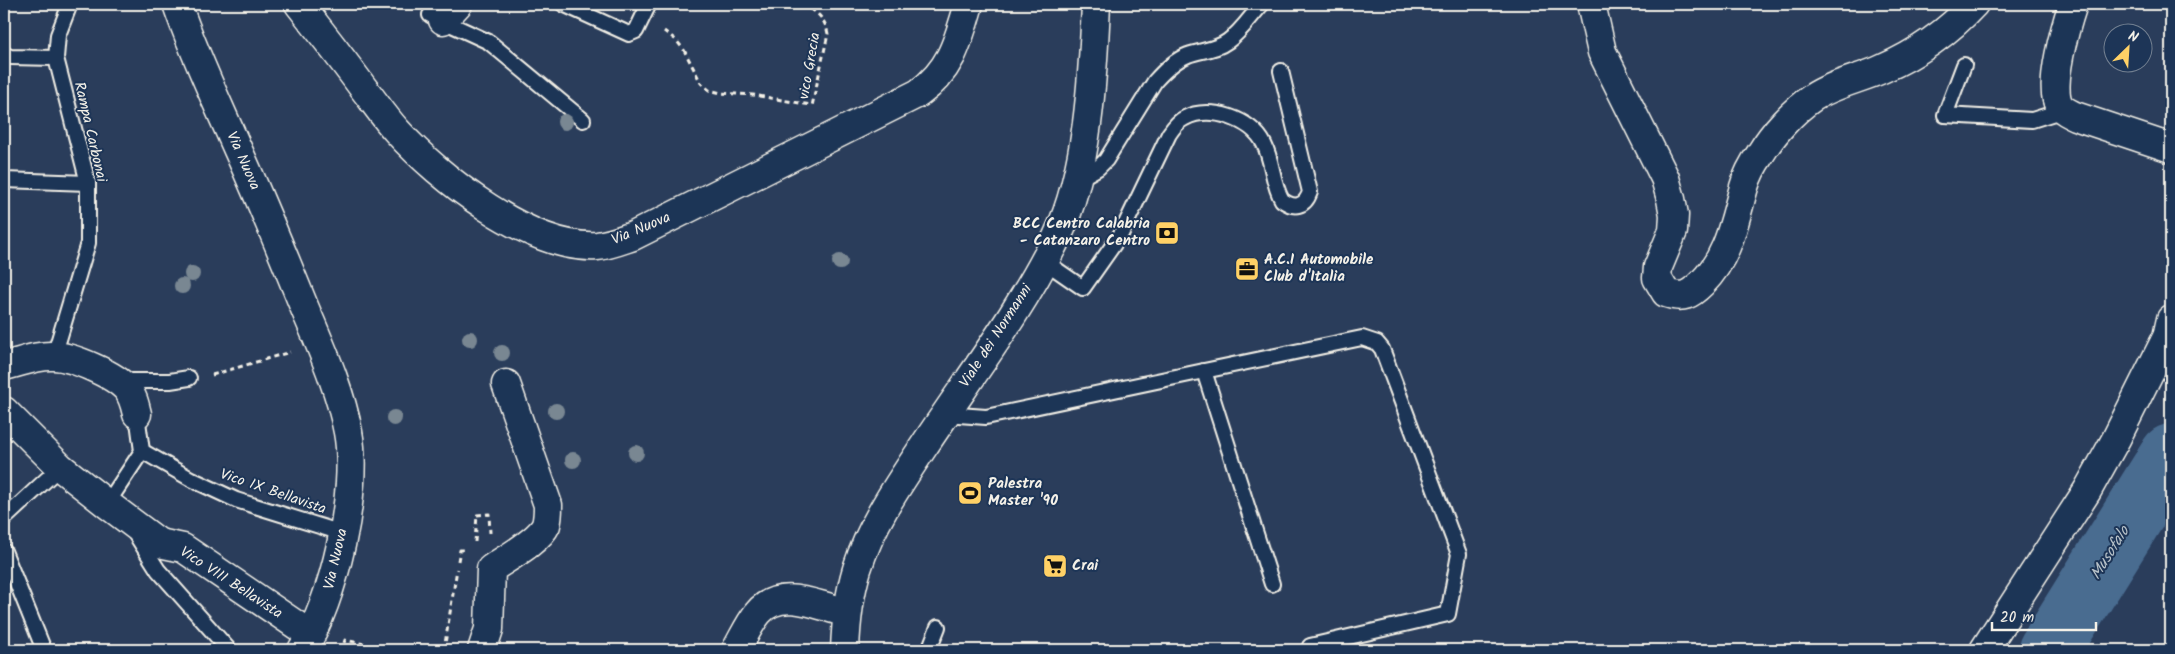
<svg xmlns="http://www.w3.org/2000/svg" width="2175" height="654" viewBox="0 0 2175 654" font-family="Kalam,sans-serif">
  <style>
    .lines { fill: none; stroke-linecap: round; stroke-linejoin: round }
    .river { stroke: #496c90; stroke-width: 62 }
    .lane-casing { stroke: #f4f1e8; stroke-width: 18 }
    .street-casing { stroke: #f4f1e8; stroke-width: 31 }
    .secondary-casing { stroke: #f4f1e8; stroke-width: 31 }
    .path { stroke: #f4f1e8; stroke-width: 3; stroke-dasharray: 5 4; stroke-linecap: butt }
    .lane { stroke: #1d3557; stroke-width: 14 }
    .street { stroke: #1d3557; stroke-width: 28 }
    .secondary { stroke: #1d3557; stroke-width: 28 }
    .tree { fill: #798792 }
    .labels { text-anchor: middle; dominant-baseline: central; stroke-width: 4; stroke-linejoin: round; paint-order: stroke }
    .street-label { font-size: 15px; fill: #f4f1e8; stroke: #1d3557 }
    .poi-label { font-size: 15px; font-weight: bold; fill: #f4f1e8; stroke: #1d3557; text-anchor: start }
    .water-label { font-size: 16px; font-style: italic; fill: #b8c2c9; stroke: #1d3557 }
  </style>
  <rect width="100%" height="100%" fill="#2a3d5b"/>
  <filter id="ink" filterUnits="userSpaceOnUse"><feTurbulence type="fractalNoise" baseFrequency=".02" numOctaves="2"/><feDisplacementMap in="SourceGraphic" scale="10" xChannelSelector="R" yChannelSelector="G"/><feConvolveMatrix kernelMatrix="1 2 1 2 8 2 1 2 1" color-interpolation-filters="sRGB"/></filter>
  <g filter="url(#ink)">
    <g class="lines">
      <path class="river" d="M2049,650l122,-195"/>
      <defs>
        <g id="lane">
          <path d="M563,4l66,30 7,-3 13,-27"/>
          <path d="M430,15l59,27 94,78"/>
          <path d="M4,54l6,3 46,1"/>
          <path d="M1964,65l-19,50 87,5 32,-10"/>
          <path d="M4,180l84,3"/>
          <path d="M1077,180l21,-12 8,-8 49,-79c10,-11 20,-21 33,-26 14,-5 28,-5 40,-14 13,-9 23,-25 34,-37"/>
          <path d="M1044,261l39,27 38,-54 48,-100c4,-6 9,-13 16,-16 25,-13 67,1 79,26 9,18 8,39 18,56 12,9 23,7 28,-8l-29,-121"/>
          <path d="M54,356l34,-113v-60l-32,-125 2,-23 12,-31"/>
          <path d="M119,381h51l19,-3"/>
          <path d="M945,414l41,3 218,-46"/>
          <path d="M142,451l49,28 45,21 106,33"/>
          <path d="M107,504l35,-53 -5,-37"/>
          <path d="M4,519l56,-52"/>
          <path d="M136,535l22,35 71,80"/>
          <path d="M4,551l40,99"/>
          <path d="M1272,584l-68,-213 158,-33 15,5 5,6 77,205 -11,60 -138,32"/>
          <path d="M929,650l9,-23"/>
        </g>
        <g id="street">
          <path d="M177,4c17,50 40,98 61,146 23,51 44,102 65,154 17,41 37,84 45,128 11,58 -14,169 -46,218"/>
          <path d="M299,4c22,28 44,56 65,85 11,14 21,29 33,42 42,47 134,119 200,115 12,-1 24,-6 36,-10l286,-143c33,-24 39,-52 50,-89"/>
          <path d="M1591,4l11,48 63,126 6,21 3,16 -1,16 -15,36 -1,11 9,15c17,6 24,2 36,-10 27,-27 32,-61 42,-96 3,-11 10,-24 17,-34 12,-20 32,-42 51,-55 21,-14 48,-19 70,-29 35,-15 67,-38 92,-65"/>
          <path d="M2073,4c-7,21 -25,82 -14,101 4,6 10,8 16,11l96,32"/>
          <path d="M443,20l15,-16"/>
          <path d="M4,366c15,-3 33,-11 49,-10 19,0 62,19 74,33 6,7 8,17 10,25"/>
          <path d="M4,411l56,56 47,37 52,39 24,5 128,87"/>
          <path d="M482,650l7,-21 2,-60c14,-10 48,-28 55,-44 2,-7 2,-13 2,-20l-42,-121"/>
          <path d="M736,650c7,-12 13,-26 22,-37 22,-27 62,-7 89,0"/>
          <path d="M1984,650l103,-159 29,-52 51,-102 4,-18"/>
        </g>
        <path id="secondary" d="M845,650c1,-28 4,-55 12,-81 14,-45 41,-84 67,-123 45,-68 97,-135 133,-209 31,-64 36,-162 39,-233"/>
      </defs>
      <use href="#lane" class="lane-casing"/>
      <use href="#street" class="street-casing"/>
      <use href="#secondary" class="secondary-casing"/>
      <g class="path">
        <path d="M803,4c14,8 22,14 25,30l-16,72"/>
        <path d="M664,31l12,9 8,10 17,33 8,7 12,3 32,2 58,10"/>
        <path d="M212,375l78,-23"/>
        <path d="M475,542l2,-27 12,-1 1,19"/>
        <path d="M458,561l2,-11h6"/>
        <path d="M344,643l1,-3 48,10"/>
        <path d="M444,650l13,-81"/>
      </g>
      <use href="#lane" class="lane"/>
      <use href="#street" class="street"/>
      <use href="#secondary" class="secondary"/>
    </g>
    <g class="tree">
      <circle cx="565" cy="122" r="8"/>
      <circle cx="840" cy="262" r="8"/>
      <circle cx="192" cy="274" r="8"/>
      <circle cx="182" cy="286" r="8"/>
      <circle cx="470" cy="339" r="8"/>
      <circle cx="502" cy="353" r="8"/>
      <circle cx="556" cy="411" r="8"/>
      <circle cx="394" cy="418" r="8"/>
      <circle cx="636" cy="453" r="8"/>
      <circle cx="573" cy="460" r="8"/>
    </g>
  </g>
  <defs>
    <symbol id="bank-square" viewBox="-11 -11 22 22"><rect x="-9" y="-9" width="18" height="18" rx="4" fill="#ffd166" stroke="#1d3557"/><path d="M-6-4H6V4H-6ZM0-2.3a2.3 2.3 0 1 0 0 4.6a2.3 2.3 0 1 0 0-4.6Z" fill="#111"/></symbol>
    <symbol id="office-square" viewBox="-11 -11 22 22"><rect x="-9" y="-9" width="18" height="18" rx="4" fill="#ffd166" stroke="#1d3557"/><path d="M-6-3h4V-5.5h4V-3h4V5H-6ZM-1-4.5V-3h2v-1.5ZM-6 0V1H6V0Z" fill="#111"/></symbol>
    <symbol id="stadium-square" viewBox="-11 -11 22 22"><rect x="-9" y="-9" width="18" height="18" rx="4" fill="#ffd166" stroke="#1d3557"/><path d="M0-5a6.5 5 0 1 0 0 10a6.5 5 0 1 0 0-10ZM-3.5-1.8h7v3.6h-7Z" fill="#111"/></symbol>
    <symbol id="supermarket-square" viewBox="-11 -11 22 22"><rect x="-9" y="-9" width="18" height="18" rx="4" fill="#ffd166" stroke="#1d3557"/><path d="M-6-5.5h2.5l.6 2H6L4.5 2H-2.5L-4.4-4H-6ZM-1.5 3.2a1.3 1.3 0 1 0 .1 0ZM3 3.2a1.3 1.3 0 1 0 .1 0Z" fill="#111"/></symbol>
  </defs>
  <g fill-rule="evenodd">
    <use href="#bank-square" x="1153" y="219" width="28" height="28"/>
    <use href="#office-square" x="1233" y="255" width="28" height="28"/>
    <use href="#stadium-square" x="956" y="479" width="28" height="28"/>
    <use href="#supermarket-square" x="1041" y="552" width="28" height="28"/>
  </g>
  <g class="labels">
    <g class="street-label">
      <text transform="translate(810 66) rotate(-80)">vico Grecia</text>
      <text transform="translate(90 132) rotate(77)">Rampa Carbonai</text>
      <text transform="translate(243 161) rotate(66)">Via Nuova</text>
      <text transform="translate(641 229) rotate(-23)">Via Nuova</text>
      <text transform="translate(996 336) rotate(-57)">Viale dei Normanni</text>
      <text transform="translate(273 492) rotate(19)">Vico IX Bellavista</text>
      <text transform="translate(336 559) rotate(-77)">Via Nuova</text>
      <text transform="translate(231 583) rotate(33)">Vico VIII Bellavista</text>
    </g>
    <g class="poi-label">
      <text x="1150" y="224" text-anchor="end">BCC Centro Calabria<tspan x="1150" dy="17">- Catanzaro Centro</tspan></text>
      <text x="1264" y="260">A.C.I Automobile<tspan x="1264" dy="17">Club d'Italia</tspan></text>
      <text x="988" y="484">Palestra<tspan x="988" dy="17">Master '90</tspan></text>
      <text x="1072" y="566">Crai</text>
    </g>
    <g class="water-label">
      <text transform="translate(2110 553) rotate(-58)">Musofalo</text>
    </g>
  </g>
  <rect width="2175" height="654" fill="none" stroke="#1d3557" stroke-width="20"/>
  <rect x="10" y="10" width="2155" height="634" fill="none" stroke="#f4f1e8" stroke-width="2" filter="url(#ink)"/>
  <g transform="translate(2128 48) rotate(25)"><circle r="24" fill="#1d3557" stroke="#738091"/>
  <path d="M0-4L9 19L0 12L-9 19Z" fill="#ffd166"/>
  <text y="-8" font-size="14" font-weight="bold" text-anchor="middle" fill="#f4f1e8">N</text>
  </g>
  <path d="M1992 622v8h104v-8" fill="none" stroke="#f4f1e8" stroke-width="2.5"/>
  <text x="2000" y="622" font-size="15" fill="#f4f1e8" stroke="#1d3557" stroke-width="4" paint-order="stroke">20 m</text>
</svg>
